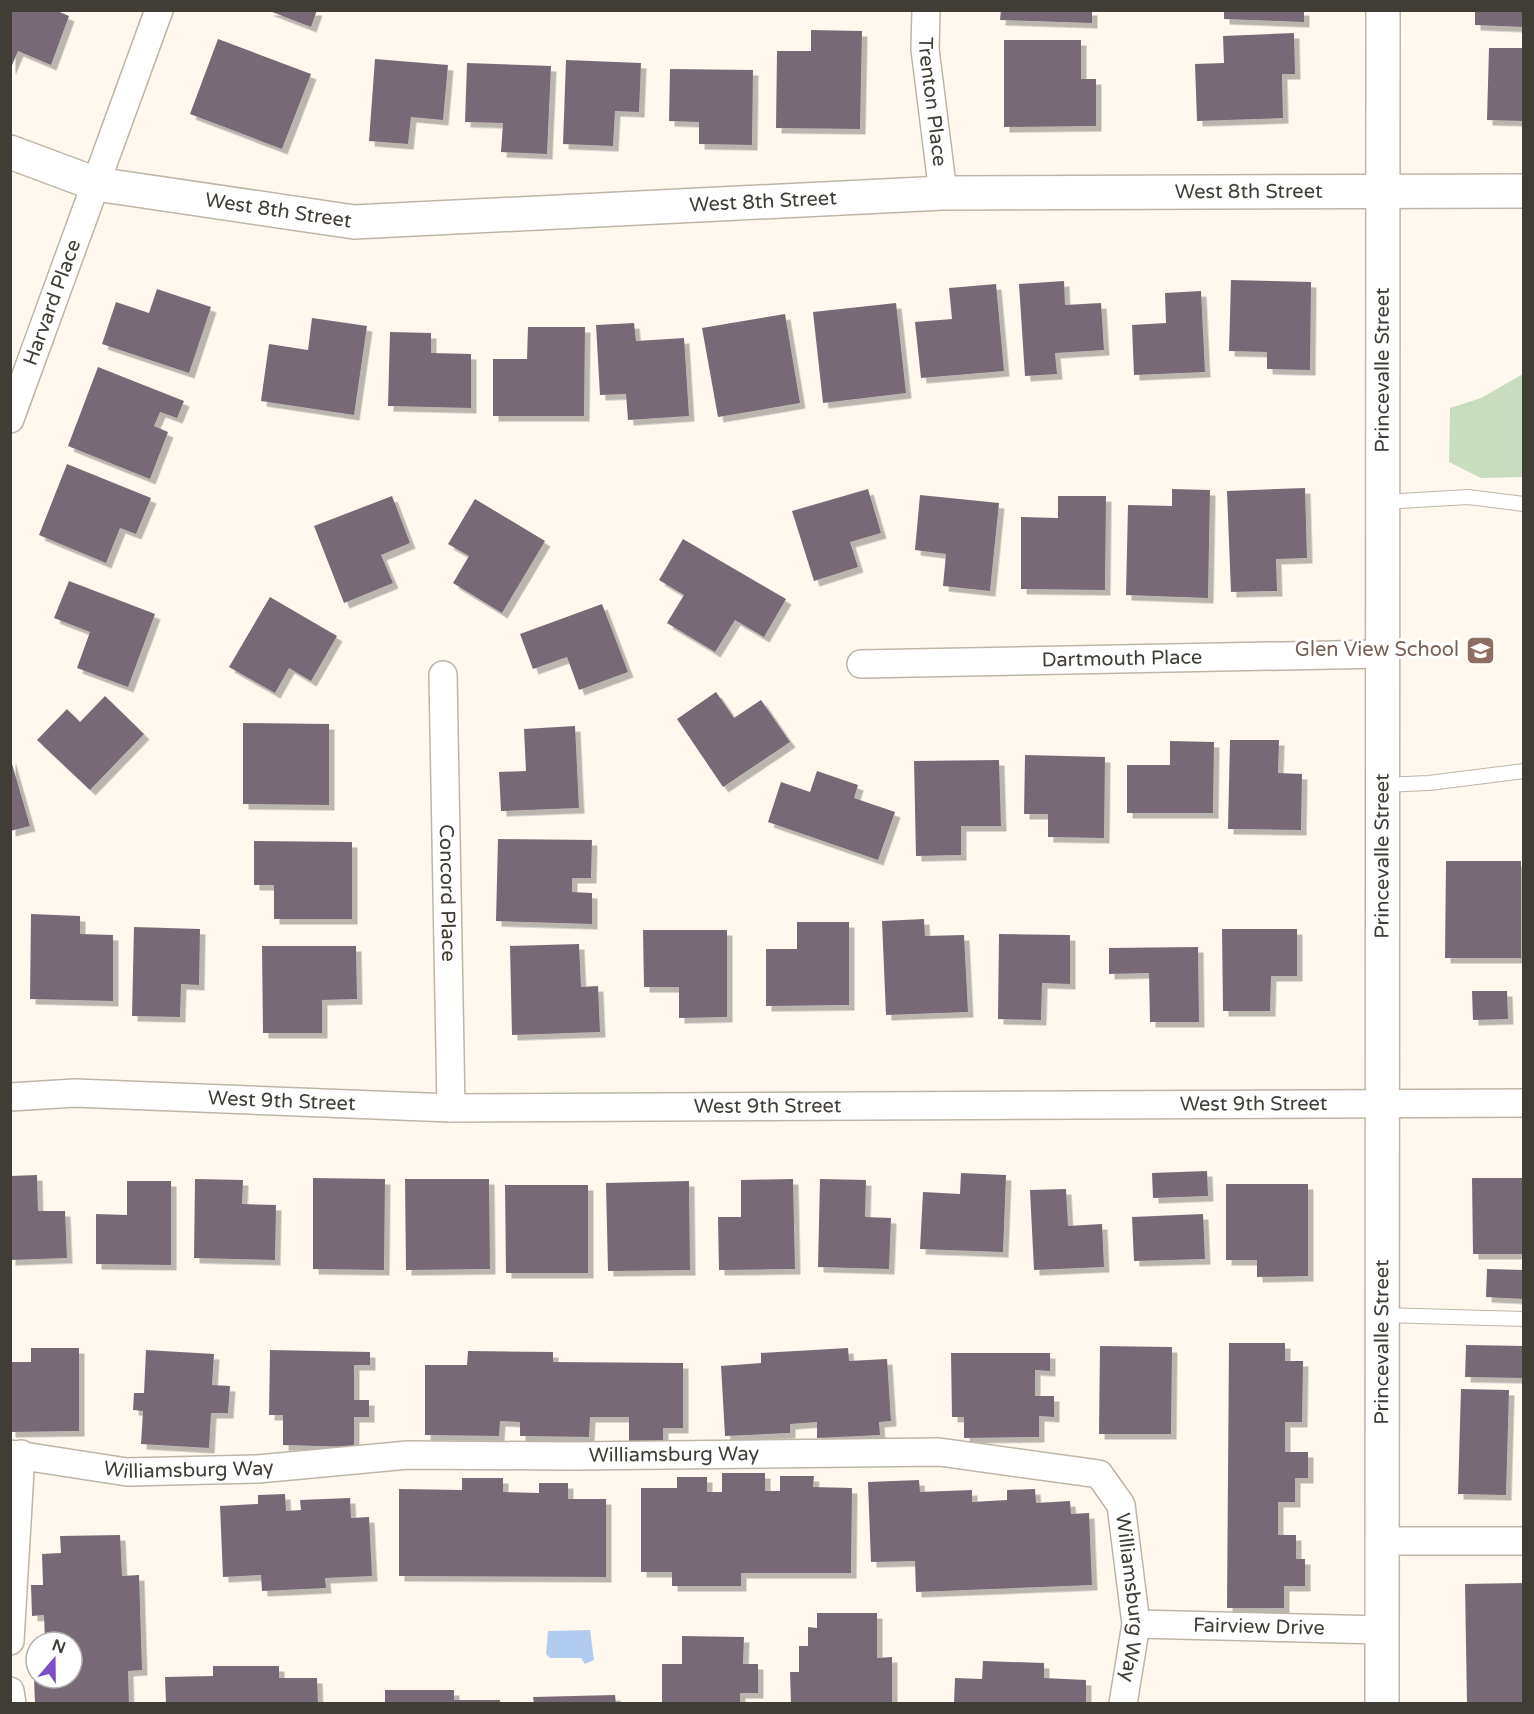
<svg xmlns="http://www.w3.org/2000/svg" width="1534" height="1714" viewBox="0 0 1534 1714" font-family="'Varela Round',sans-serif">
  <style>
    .green { fill: #c8ddc0 }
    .water { fill: #b2ccf0 }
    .building { fill: #776b76; filter: url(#shadow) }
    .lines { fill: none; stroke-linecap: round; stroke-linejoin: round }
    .lane-casing { stroke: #bfb5a7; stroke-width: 16 }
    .street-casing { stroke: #bfb5a7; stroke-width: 30 }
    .secondary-casing { stroke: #bfb5a7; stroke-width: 36 }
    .lane { stroke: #fff; stroke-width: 14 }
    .street { stroke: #fff; stroke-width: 27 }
    .secondary { stroke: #fff; stroke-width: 33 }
    .labels { text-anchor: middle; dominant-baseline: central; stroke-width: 6; stroke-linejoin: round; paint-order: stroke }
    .street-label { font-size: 20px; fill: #403c36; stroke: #fff }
    .education-label { font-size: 20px; fill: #785e54; stroke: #fff; text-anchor: end }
  </style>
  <defs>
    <filter id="shadow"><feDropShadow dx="5.5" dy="5.5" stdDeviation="0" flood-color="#0004"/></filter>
  </defs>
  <rect width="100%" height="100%" fill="#fef8ef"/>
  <path class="green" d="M1523,374v103l-42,1 -32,-16 1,-54 31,-10z"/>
  <path class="water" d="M590,1630l4,30 -9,4 -4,-6h-31l-4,-4 2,-23z"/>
  <g class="building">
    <path d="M10,10h45l14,6 -18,49 -33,-14 -8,19z"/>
    <path d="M267,10h50l-6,17z"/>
    <path d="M1001,10h91v13l-92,-3z"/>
    <path d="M1224,10h80v12l-80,-3z"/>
    <path d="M1475,10h49v17l-49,-2z"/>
    <path d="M811,30l51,1 -2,98 -84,-1 1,-77h34z"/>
    <path d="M1294,33l1,41h-13l1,44 -86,3 -2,-57 29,-1 -1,-27z"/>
    <path d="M218,39l93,35 -29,75 -92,-35z"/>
    <path d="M1004,40h77v39h15v47l-92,1z"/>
    <path d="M1489,48h35v73l-37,-1z"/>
    <path d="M375,59l73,6 -5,55 -32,-3 -3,27 -39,-3z"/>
    <path d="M566,60l75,3 -2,49 -24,-1 -2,35 -50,-2z"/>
    <path d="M467,63l84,3 -4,88 -46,-2 2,-29 -38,-1z"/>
    <path d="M670,69l83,1 -1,75 -53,-1v-22l-30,-1z"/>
    <path d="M1231,280l80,2 -1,88 -43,-1v-17l-38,-1z"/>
    <path d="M1064,281l1,24 36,-2 3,47 -49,3 2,21 -32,2 -6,-92z"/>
    <path d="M996,284l8,87 -83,7 -6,-56 37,-3 -3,-31z"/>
    <path d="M157,289l54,18 -22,66 -87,-29 14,-42 33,11z"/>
    <path d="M1201,291l4,81 -71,3 -2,-50 34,-2 -1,-30z"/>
    <path d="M896,303l10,90 -83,10 -10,-91z"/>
    <path d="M785,314l15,89 -82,14 -16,-89z"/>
    <path d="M312,318l55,8 -13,89 -93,-14 8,-57 39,6z"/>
    <path d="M634,323l2,18 48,-3 5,78 -61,4 -2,-26 -26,1 -4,-70z"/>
    <path d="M528,327h57l-1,89h-91v-57h34z"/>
    <path d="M390,332l41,1v20l40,1v54l-83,-2z"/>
    <path d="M98,367l86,34 -7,17 -17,-6 -6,14 14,6 -18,47 -82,-33z"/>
    <path d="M67,464l84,34 -15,36 -16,-6 -14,35 -67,-28z"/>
    <path d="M1305,488l2,70 -31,1 1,32 -46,1 -4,-101z"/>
    <path d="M868,489l13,44 -31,9 8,25 -44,14 -22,-70z"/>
    <path d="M1172,489l38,1 -2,108 -82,-3 2,-90 44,1z"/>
    <path d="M920,495l79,8 -9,88 -47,-5 3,-32 -31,-4z"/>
    <path d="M392,496l18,47 -29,12 12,28 -49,20 -30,-77z"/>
    <path d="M1058,496h48l-1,94 -84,-1v-72l37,1z"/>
    <path d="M475,499l70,42 -43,72 -49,-30 16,-27 -21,-12z"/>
    <path d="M683,539l103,60 -22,38 -29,-17 -20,32 -48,-29 17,-28 -25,-15z"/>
    <path d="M69,581l86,33 -27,73 -51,-19 13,-36 -36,-14z"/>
    <path d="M270,597l67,39 -26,45 -22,-13 -14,25 -46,-26z"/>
    <path d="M602,604l26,68 -49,18 -12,-33 -34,12 -13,-35z"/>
    <path d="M716,692l18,26 27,-18 29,42 -67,45 -46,-68z"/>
    <path d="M105,696l39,38 -54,56 -53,-50 30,-31 13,13z"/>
    <path d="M243,723l86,1v81l-86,-1z"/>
    <path d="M575,726l4,82 -78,3 -2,-39 27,-1 -2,-42z"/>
    <path d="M1230,740h49l-1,33 24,1 -1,56 -73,-1z"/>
    <path d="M1170,741l44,1 -1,71h-86v-48h43z"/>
    <path d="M1025,755l80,2 -1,81 -56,-1v-23h-24z"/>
    <path d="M10,757l20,69 -20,5z"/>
    <path d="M999,760l2,66h-40v29l-45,1 -2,-95z"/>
    <path d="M817,771l41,14 -4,13 41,14 -17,48 -110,-38 13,-40 29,10z"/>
    <path d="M498,839l94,1 -1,38h-19v14l20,1v31l-96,-3z"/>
    <path d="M254,841l98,1v77h-78v-34h-20z"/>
    <path d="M1446,861h75v97h-76z"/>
    <path d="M31,914l49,2v18l33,1v66l-83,-2z"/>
    <path d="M924,919l1,17 39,-1 4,77 -82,3 -4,-94z"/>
    <path d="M797,922h52v83l-83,1v-57h31z"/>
    <path d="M134,927l66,2 -1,56 -18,-1 -1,33 -48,-1z"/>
    <path d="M1222,929h75v47h-26l-1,35h-47z"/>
    <path d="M643,930h84v87l-48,1v-31h-35z"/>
    <path d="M999,934l71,1v49l-28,-1 -1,37 -43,-1z"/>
    <path d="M579,944l2,43 17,-1 2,46 -88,3 -2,-89z"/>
    <path d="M262,946h94l1,53 -35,1v33h-59z"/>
    <path d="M1198,947l1,75h-49l-1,-49 -40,1v-26z"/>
    <path d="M1472,991h35l1,28 -35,1z"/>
    <path d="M1207,1171l1,25 -55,2 -1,-25z"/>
    <path d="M961,1173l45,2 -3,77 -83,-3 3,-57 37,2z"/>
    <path d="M37,1175l1,36h27l2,47 -57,2v-84z"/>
    <path d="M313,1178l72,1 -1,91 -71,-1z"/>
    <path d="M1472,1178h52v76h-51z"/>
    <path d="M195,1179l48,1 -1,24 34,1 -1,55 -81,-2z"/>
    <path d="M405,1179h84l1,90 -84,1z"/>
    <path d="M793,1179l2,90 -76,1 -1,-53h23v-37z"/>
    <path d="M820,1179l46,1 -1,37 26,1 -2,51 -71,-2z"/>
    <path d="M127,1181h44v84l-75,-1v-50l31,1z"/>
    <path d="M689,1181l1,89 -82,1 -2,-88z"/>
    <path d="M1226,1184h82v92l-51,1v-17h-31z"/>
    <path d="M505,1185h83v88h-82z"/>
    <path d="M1066,1189l2,37 34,-2 2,43 -70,3 -4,-80z"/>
    <path d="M1203,1214l2,45 -71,2 -2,-44z"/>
    <path d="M1487,1269l37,1v29l-38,-2z"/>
    <path d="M1229,1343h56v18h18l-1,61h-17v30h23v26h-13v24h-17v33h18v24h9v27h-21v22h-57z"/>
    <path d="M1466,1345l58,1v32l-59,-1z"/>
    <path d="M1100,1346l72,1 -1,87h-72z"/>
    <path d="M31,1348h48v83l-69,1v-70h21z"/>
    <path d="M848,1348l1,13 38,-2 4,62 -12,1 1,13 -63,3v-16l-27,2v9l-65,3 -4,-70 40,-3v-10z"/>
    <path d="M146,1350l68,4 -2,31 18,1 -2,27h-17l-2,35 -68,-4 2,-33 -10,-1 1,-17h10z"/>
    <path d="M270,1350l100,2v13h-16v35h15v17h-15v30l-71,-2v-30h-14z"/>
    <path d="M468,1351l85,1v10l130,1v65h-20v14l-34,-1v-24h-39l-1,20 -69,-1v-14l-20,-1 -1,15 -74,-1v-70h42z"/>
    <path d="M951,1353h99v18l-15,-1v26h19v21l-15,-1v21l-75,1v-21h-12z"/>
    <path d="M1461,1389l48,1 -3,105 -48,-1z"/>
    <path d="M722,1473h43v18h15v-15h34l-1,11 39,1 -1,85h-110v13h-69v-14h-31v-84h36v-11h30v15h15z"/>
    <path d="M462,1478h41v14l36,1v-10h29v16h38v78l-207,-1v-87l63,1z"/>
    <path d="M919,1480l1,12 52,-2v12l35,-2v-10l28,-1 1,14 34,-2 1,13 18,-1 3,72 -176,7 -1,-31 -44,1 -3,-80z"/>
    <path d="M285,1494l1,17 15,-1 -1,-10 50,-2 1,20 18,-1 3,59 -47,2 1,10 -64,3 -1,-16 -38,2 -3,-71 38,-2v-9z"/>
    <path d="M120,1535l2,41 17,-1 3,95 -14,1 1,33h-94l-1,-26h38v-36h-27l-1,-27 -12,1 -1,-31h12l-1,-31 19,-1 -1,-17z"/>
    <path d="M1524,1583v121h-57l-2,-120z"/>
    <path d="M817,1613h60v45l15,-1v47h-101l-1,-32h9v-26h9v-19l9,1z"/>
    <path d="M682,1636l62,1 -1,27h15v29h-18v11h-78v-40h20z"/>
    <path d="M983,1661l61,2v15l42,2v24h-132l1,-26 27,1z"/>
    <path d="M213,1666h66v12h38l1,26h-152l-1,-27 48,-1z"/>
    <path d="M385,1690h69v10h46v4h-115z"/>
    <path d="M615,1695l1,9h-82l-1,-7z"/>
  </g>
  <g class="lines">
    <defs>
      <g id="lane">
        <path d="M1383,502l85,-5 56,7"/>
        <path d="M1383,785l46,-2 95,-12"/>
        <path d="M1382,1315l142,4"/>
      </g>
      <g id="street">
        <path id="s1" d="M926,10l-1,39 18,144"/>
        <path id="s2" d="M10,419l149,-409"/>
        <path id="s3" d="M861,664l521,-10"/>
        <path id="s4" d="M443,675l8,433"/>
        <path id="s5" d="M10,1097l65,-4 376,15 1073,-5"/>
        <path id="s6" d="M10,1454l117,18 131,-3 150,-14 163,1 368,-4 160,22 22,31 15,119 -13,80"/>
        <path d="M1382,1541h142"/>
        <path id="s7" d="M1136,1624l246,6"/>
        <path d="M10,1641l11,-187"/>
        <path d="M10,1691l2,13"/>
      </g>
      <g id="secondary">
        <path id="s8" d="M10,152l86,32 258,38 589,-29 581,-2"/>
        <path id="s9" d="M1382,1704l1,-1694"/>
      </g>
    </defs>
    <use href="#lane" class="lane-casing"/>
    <use href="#street" class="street-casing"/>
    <use href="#secondary" class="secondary-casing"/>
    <use href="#lane" class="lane"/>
    <use href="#street" class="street"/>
    <use href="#secondary" class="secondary"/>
  </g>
  <defs>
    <symbol id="school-square" viewBox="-11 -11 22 22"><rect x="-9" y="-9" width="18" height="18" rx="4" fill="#8d6e63" stroke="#fff"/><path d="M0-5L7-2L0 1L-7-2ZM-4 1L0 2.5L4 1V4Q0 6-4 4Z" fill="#fff"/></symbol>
  </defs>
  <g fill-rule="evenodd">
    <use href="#school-square" x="1464" y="634" width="33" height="33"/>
  </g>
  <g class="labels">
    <g class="street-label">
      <text stroke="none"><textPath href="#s1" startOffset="92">Trenton Place</textPath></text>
      <text stroke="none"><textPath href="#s8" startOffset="1248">West 8th Street</textPath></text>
      <text stroke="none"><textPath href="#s8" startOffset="762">West 8th Street</textPath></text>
      <text stroke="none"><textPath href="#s8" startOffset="276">West 8th Street</textPath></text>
      <text stroke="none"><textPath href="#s2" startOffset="124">Harvard Place</textPath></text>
      <text stroke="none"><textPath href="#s9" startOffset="1334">Princevalle Street</textPath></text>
      <text stroke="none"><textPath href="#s3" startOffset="261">Dartmouth Place</textPath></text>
      <text stroke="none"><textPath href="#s9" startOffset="848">Princevalle Street</textPath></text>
      <text stroke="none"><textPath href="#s4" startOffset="218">Concord Place</textPath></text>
      <text stroke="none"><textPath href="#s5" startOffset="272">West 9th Street</textPath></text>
      <text stroke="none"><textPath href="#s5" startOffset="1244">West 9th Street</textPath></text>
      <text stroke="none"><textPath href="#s5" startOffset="758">West 9th Street</textPath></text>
      <text stroke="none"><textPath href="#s9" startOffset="362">Princevalle Street</textPath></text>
      <text stroke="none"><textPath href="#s6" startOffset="666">Williamsburg Way</textPath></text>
      <text stroke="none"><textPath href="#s6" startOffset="180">Williamsburg Way</textPath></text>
      <text stroke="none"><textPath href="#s6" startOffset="1224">Williamsburg Way</textPath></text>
      <text stroke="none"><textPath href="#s7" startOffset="123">Fairview Drive</textPath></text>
    </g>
    <g class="education-label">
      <text x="1459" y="650">Glen View School</text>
    </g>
  </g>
  <rect width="1534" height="1714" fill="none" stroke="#403c36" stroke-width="24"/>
  <g transform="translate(54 1660) rotate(20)"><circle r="28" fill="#ffffff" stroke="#b3b1af" stroke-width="1.5"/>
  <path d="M0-4.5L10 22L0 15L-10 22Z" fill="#7b4fc8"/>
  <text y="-9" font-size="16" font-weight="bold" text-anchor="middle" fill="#403c36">N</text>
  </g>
</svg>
